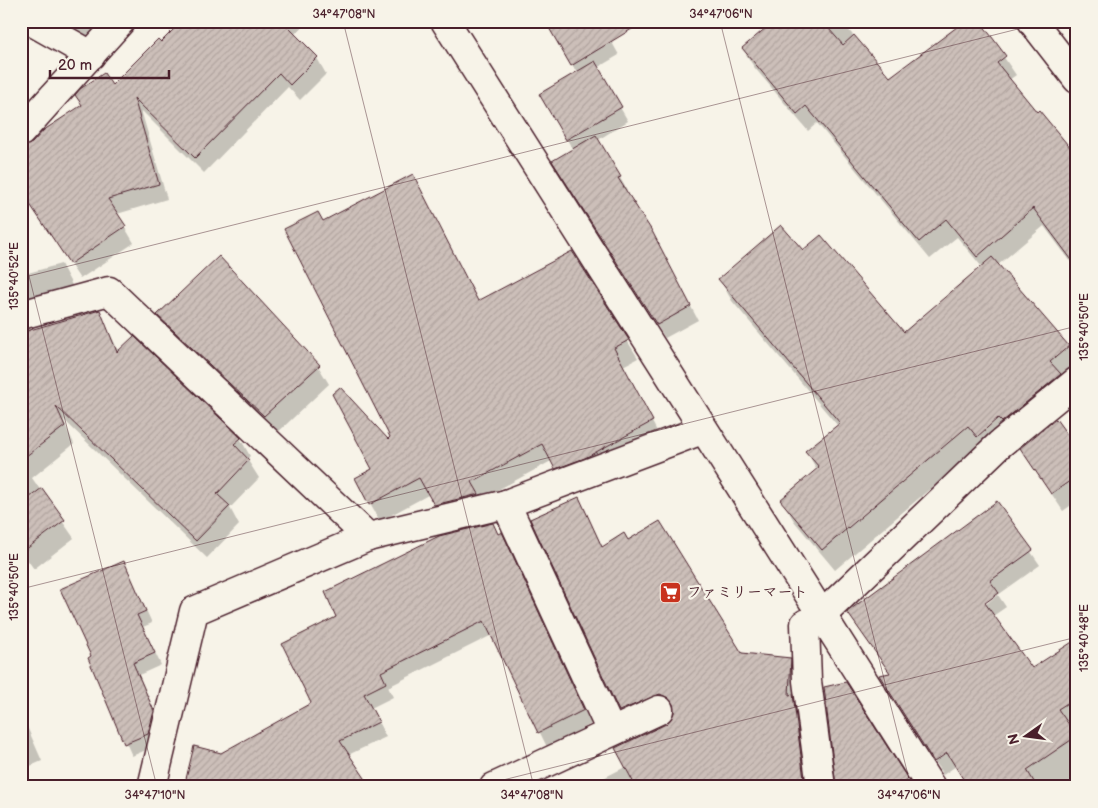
<svg xmlns="http://www.w3.org/2000/svg" width="1098" height="808" viewBox="0 0 1098 808" font-family="'Balsamiq Sans','Klee One',sans-serif">
  <style>
    .shadow { fill: #0003; fill-rule: evenodd }
    .building { fill: url(#building-hatch); stroke: #4a1f2b }
    .lines { fill: none; stroke-linecap: round; stroke-linejoin: round }
    .minor-casing { stroke: #4a1f2b; stroke-width: 31 }
    .minor { stroke: #f7f3e8; stroke-width: 28 }
    .ticks { fill: none; stroke: #4a1f2b; stroke-width: 1; stroke-opacity: 0.45 }
    .labels { text-anchor: middle; dominant-baseline: central; stroke-width: 4.5; stroke-linejoin: round; paint-order: stroke }
    .poi-label { font-size: 15px; font-weight: bold; fill: #4a1f2b; stroke: #f7f3e8; text-anchor: start }
    .neatline { fill: none; stroke: #4a1f2b; stroke-width: 2 }
    .ticks-label { font-size: 12px; text-anchor: middle; fill: #4a1f2b }
  </style>
  <defs>
    <pattern id="building-hatch" width="6" height="6" patternUnits="userSpaceOnUse" patternTransform="scale(1.25)"><rect width="6" height="6" fill="#ccbfb9"/><path d="M-1 1l2-2M0 6l6-6M5 7l2-2" fill="none" stroke="#b1a49f"/></pattern>
  </defs>
  <rect width="100%" height="100%" fill="#f7f3e8"/>
  <filter id="ink" filterUnits="userSpaceOnUse"><feTurbulence type="fractalNoise" baseFrequency=".02" numOctaves="2"/><feDisplacementMap in="SourceGraphic" scale="10" xChannelSelector="R" yChannelSelector="G"/><feConvolveMatrix kernelMatrix="1 2 1 2 8 2 1 2 1" color-interpolation-filters="sRGB"/></filter>
  <g filter="url(#ink)">
    <g class="shadow">
      <path d="M62,21h46l-20,22z"/>
      <path d="M184,21h123l-13,14 23,23 9,16 -26,26 -12,-13 -84,86 -63,-63 26,89 -50,15 17,29 -54,36 -59,-88 5,-43 86,-61z"/>
      <path d="M546,21h54l19,34 -22,13 31,53 -30,19 29,50 -2,2 34,54 39,74 -33,18 -104,-164 12,-24 -32,-56 36,-21z"/>
      <path d="M776,21h65l49,58 89,-58 37,54 -7,5 28,34 40,42v114l-33,-44 -46,39 74,86 5,9v15l-97,71 -145,124 -41,-49 -12,-21 35,-30 -10,-18 31,-26 -106,-125 -12,-21 83,-28 101,82 78,-67 -25,-30 -27,22 -113,-136 -9,8 -54,-64 -11,-18z"/>
      <path d="M323,223l155,79 94,-50 66,106 -15,8 38,73 -95,46 -13,-25 -72,39 -36,23 -15,-28 -50,27 -10,-17 4,-34 14,-30 3,-2z"/>
      <path d="M61,264l12,23 -52,34v-46z"/>
      <path d="M99,311l20,41 121,86 10,18 -3,3 12,19 -29,30 9,17 -32,33 -144,-139 11,25 -42,34 42,60 -40,31 -13,-18v-216z"/>
      <path d="M158,315l160,51 11,18 -54,51 -106,-101z"/>
      <path d="M1077,433v68l-14,10 -38,-57z"/>
      <path d="M579,498l24,50 25,-6 114,113 48,4 8,14 13,114h-225l41,-21 46,-47 3,-8 -7,-3 -41,17 -96,-205z"/>
      <path d="M997,503l43,62 -42,30 8,12 -13,9 38,53 46,-27v74l-11,7 11,15v49h-108l-13,-21 -13,9 -55,-86 3,-15 -42,-61zM999,591v3l-18,14 -1,-3z"/>
      <path d="M501,534l90,190 -44,23 -55,-112 -104,52 5,10 -22,11 15,29 -38,18 -127,-1 92,-51z"/>
      <path d="M124,562l28,61 -9,4 18,38 -22,10 21,49 -5,22 -23,10 -43,-97 4,-2z"/>
      <path d="M21,713l21,48 -21,9z"/>
      <path d="M906,780l4,7h-72z"/>
    </g>
    <g class="building">
      <path d="M182,21h100l36,36 -28,28 -11,-12 -84,85 -61,-60 25,86 -51,15 18,27 -56,38 -49,-73v-44l11,-4 12,-13 38,-25 -7,-10 5,-6 24,-16 8,12 46,-46 3,3z"/>
      <path d="M545,21h100l-74,45z"/>
      <path d="M774,21h48l21,24 11,-10 36,42 75,-56h15l26,35 -9,7 40,49 2,-2 38,46v111l-44,-59 -56,49 -31,-38 -27,23 -113,-136 -9,8 -55,-66z"/>
      <path d="M595,61l27,46 -56,33 -27,-46z"/>
      <path d="M596,135l25,42 -3,1 34,53 39,75 -34,19 -105,-164z"/>
      <path d="M413,174l65,127 94,-50 57,89 -15,8 39,73 -68,37 -30,11 -13,-25 -70,38 7,12 -45,11 -15,-27 -50,27 -14,-27 17,-9 -40,-75 8,-7 48,52 2,-2 -106,-208 34,-17 5,9z"/>
      <path d="M781,225l22,25 18,-15 83,97 88,-75 77,89 -19,16 11,12 -59,48 -4,-4 -21,19 -9,-11 -146,124 -42,-50 39,-33 -14,-16 35,-28 -122,-144z"/>
      <path d="M219,256l101,109 -56,51 -107,-101z"/>
      <path d="M100,310l17,42 17,-16 107,102 -7,6 15,16 -32,34 13,12 -34,35 -140,-135 9,20 -44,34v-130l2,2z"/>
      <path d="M1056,419l21,29v28l-26,18 -31,-46z"/>
      <path d="M42,488l23,32 -44,33v-49z"/>
      <path d="M579,497l23,50 22,-14 4,7 32,-19 82,132 49,5 -2,37 4,-1 12,93h-169l-21,-39 51,-24 5,-5 3,-7 -1,-8 -5,-6 -8,-4 -41,17 -89,-192z"/>
      <path d="M997,501l36,49 -43,31 9,12 -14,10 47,65 45,-29v58l-19,12 19,27 -50,34 10,17h-69l-21,-34 -13,9 -55,-87 11,-2 -43,-61z"/>
      <path d="M493,523l5,11 4,-2 82,178 -46,23 -54,-112 -103,51 5,11 -22,11 15,28 -39,19 31,46h-187l10,-41 27,7 90,-50 -29,-59 54,-27 -11,-25 114,-56z"/>
      <path d="M124,561l22,50 -9,4 18,38 -22,10 21,48 -6,23 -24,10 -36,-86 3,-2 -31,-67z"/>
      <path d="M846,682l62,97 -12,8h-60l-12,-100z"/>
    </g>
    <g class="lines">
      <defs>
        <g id="minor">
          <path d="M31,21l60,34"/>
          <path d="M445,21l486,766"/>
          <path d="M1032,21l45,58"/>
          <path d="M21,132l100,-111"/>
          <path d="M21,315l88,-24 259,246"/>
          <path d="M506,504l105,227"/>
          <path d="M152,787l42,-176 174,-74 138,-33 196,-74"/>
          <path d="M494,787l165,-77"/>
          <path d="M821,787l-14,-106 -2,-57 17,-9 178,-171 77,-63"/>
        </g>
      </defs>
      <use href="#minor" class="minor-casing"/>
      <use href="#minor" class="minor"/>
    </g>
  </g>
  <path class="ticks" d="M343,21l191,766M720,21l191,766M21,244l136,543M21,278l1029,-257M21,589l1056,-263M475,787l602,-150"/>
  <defs>
    <symbol id="supermarket-square" viewBox="-11 -11 22 22"><rect x="-9" y="-9" width="18" height="18" rx="4" fill="#c8321e" stroke="#f7f3e8"/><path d="M-6-5.5h2.5l.6 2H6L4.5 2H-2.5L-4.4-4H-6ZM-1.5 3.2a1.3 1.3 0 1 0 .1 0ZM3 3.2a1.3 1.3 0 1 0 .1 0Z" fill="#fff"/></symbol>
  </defs>
  <g fill-rule="evenodd">
    <use href="#supermarket-square" x="658" y="580" width="25" height="25"/>
  </g>
  <g class="labels">
    <g class="poi-label">
      <text x="687" y="592">ファミリーマート</text>
    </g>
  </g>
  <rect width="1098" height="808" fill="none" stroke="#f7f3e8" stroke-width="55"/>
  <g transform="translate(1026 736) rotate(256)" stroke="#f7f3e8" stroke-width="4" paint-order="stroke">
  <path d="M0-4L9 19L0 12L-9 19Z" fill="#4a1f2b"/>
  <text y="-8" font-size="14" font-weight="bold" text-anchor="middle" fill="#4a1f2b">N</text>
  </g>
  <path d="M50 70v8h119v-8" fill="none" stroke="#4a1f2b" stroke-width="2.5"/>
  <text x="58" y="70" font-size="15" fill="#4a1f2b" stroke="#f7f3e8" stroke-width="4" paint-order="stroke">20 m</text>
  <rect x="28" y="28" width="1042" height="752" class="neatline"/>
  <g class="ticks-label">
    <text x="344" y="18">34°47'08"N</text>
    <text x="721" y="18">34°47'06"N</text>
    <text transform="translate(14 276) rotate(-90)" y="4">135°40'52"E</text>
    <text transform="translate(1084 327) rotate(-90)" y="4">135°40'50"E</text>
    <text transform="translate(14 587) rotate(-90)" y="4">135°40'50"E</text>
    <text transform="translate(1084 638) rotate(-90)" y="4">135°40'48"E</text>
    <text x="155" y="799">34°47'10"N</text>
    <text x="532" y="799">34°47'08"N</text>
    <text x="909" y="799">34°47'06"N</text>
  </g>
</svg>
